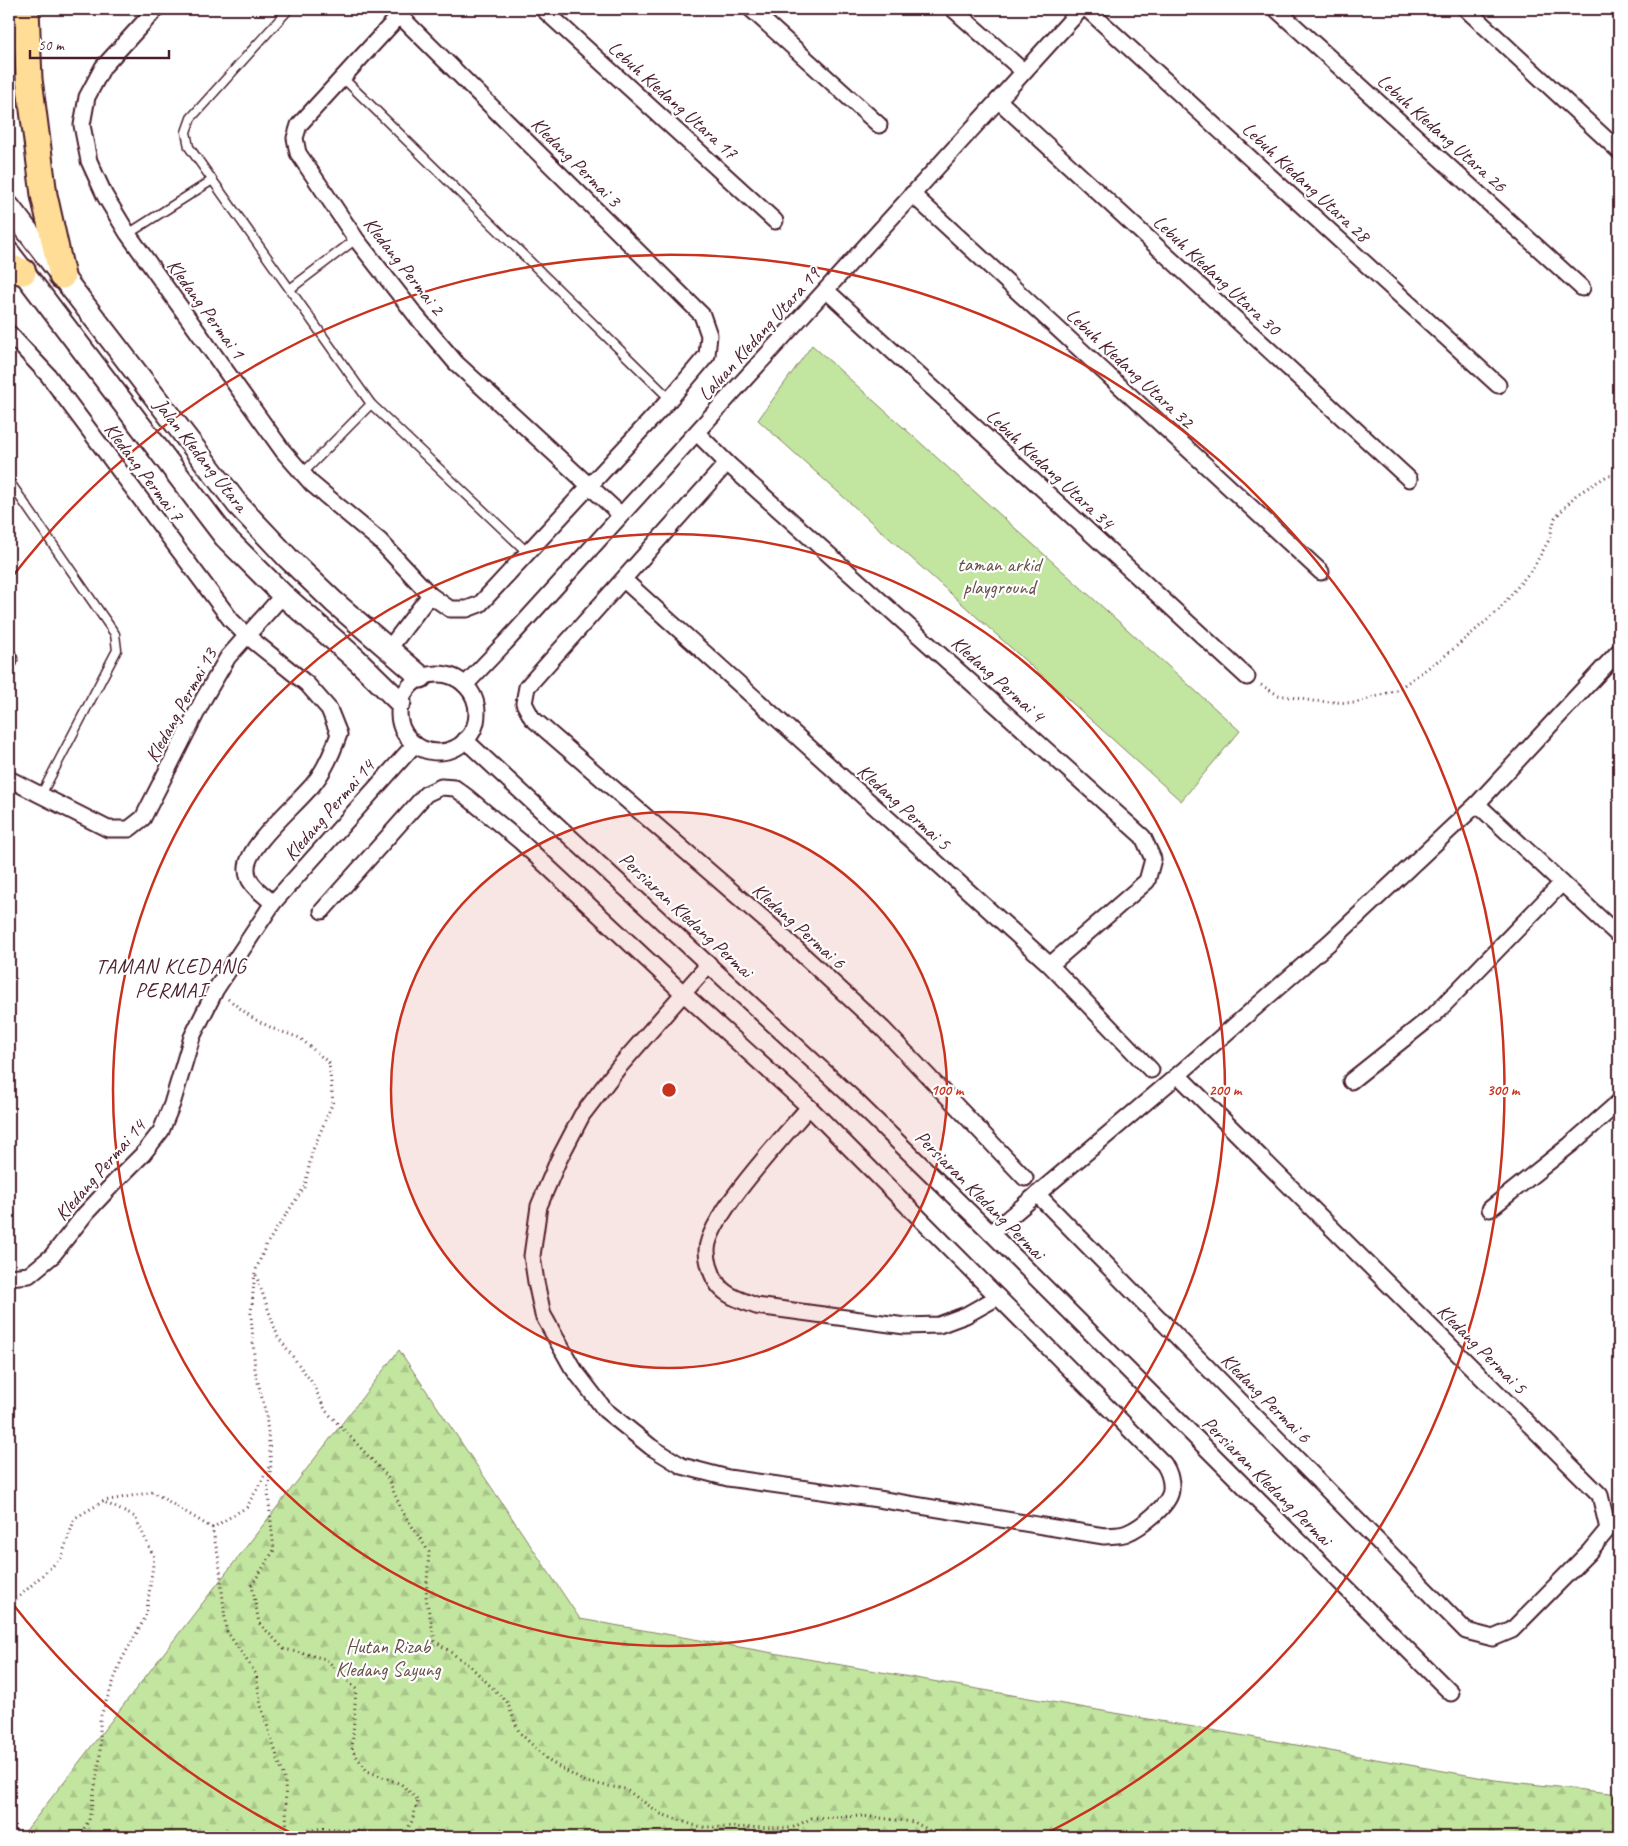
<svg xmlns="http://www.w3.org/2000/svg" width="1628" height="1846" viewBox="0 0 1628 1846" font-family="Caveat,sans-serif">
  <style>
    .forest { fill: url(#forest-firs); stroke: #868265 }
    .park { fill: #c2e59f; stroke: #868265 }
    .lines { fill: none; stroke-linecap: round; stroke-linejoin: round }
    .service-casing { stroke: #4a1f2b; stroke-width: 11 }
    .minor-casing { stroke: #4a1f2b; stroke-width: 19 }
    .secondary-casing { stroke: #4a1f2b; stroke-width: 25 }
    .trunk-casing { stroke: #4a1f2b; stroke-width: 29 }
    .path { stroke: #4a1f2b; stroke-width: 3; stroke-dasharray: 1 4; stroke-linecap: butt }
    .service { stroke: #fff; stroke-width: 8 }
    .minor { stroke: #fff; stroke-width: 15 }
    .secondary { stroke: #fff; stroke-width: 21 }
    .trunk { stroke: #ffdd96; stroke-width: 25 }
    .ring { fill: none; stroke: #c8321e; stroke-width: 2.5 }
    .labels { text-anchor: middle; dominant-baseline: central; stroke-width: 4.5; stroke-linejoin: round; paint-order: stroke }
    .street-label { font-size: 20px; fill: #4a1f2b; stroke: #fff }
    .park-label { font-size: 20px; fill: #685048; stroke: #fff }
    .neighbourhood-label { font-size: 21px; letter-spacing: 1px; fill: #4a1f2b; stroke: #fff }
    .centre { fill: #c8321e; stroke: #fff; stroke-width: 2.5 }
    .ring-label { font-size: 15px; text-anchor: middle; font-weight: bold; fill: #c8321e; stroke: #fff; stroke-width: 4.5; stroke-linejoin: round; paint-order: stroke }
  </style>
  <defs>
    <pattern id="forest-firs" width="22" height="20" patternUnits="userSpaceOnUse" patternTransform="scale(1.25)"><rect width="22" height="20" fill="#c2e59f"/><path d="M5 1l3.5 6h-7zM16 11l3.5 6h-7z" fill="#a8c489"/></pattern>
  </defs>
  <rect width="100%" height="100%" fill="#fff"/>
  <filter id="ink" filterUnits="userSpaceOnUse"><feTurbulence type="fractalNoise" baseFrequency=".02" numOctaves="2"/><feDisplacementMap in="SourceGraphic" scale="10" xChannelSelector="R" yChannelSelector="G"/><feConvolveMatrix kernelMatrix="1 2 1 2 8 2 1 2 1" color-interpolation-filters="sRGB"/></filter>
  <g filter="url(#ink)">
    <path class="forest" d="M399,1350l181,269 915,161 124,14v43h-1598z"/>
    <path class="park" d="M812,345l428,386 -59,70 -423,-381z"/>
    <g class="lines">
      <defs>
        <g id="service">
          <path d="M289,9l-98,109 -5,14 3,15 182,257 157,149"/>
          <path d="M342,77l328,322"/>
          <path d="M128,234l83,-53"/>
          <path d="M290,289l66,-50"/>
          <path d="M302,474l69,-70"/>
          <path d="M9,481l106,153 2,16 -76,145"/>
        </g>
        <g id="minor">
          <path d="M156,9l-53,58 -16,30 -5,28 7,36 16,35 23,38 155,217 29,33 68,57 50,54 20,14h17l13,-5 190,-205 37,-44 2,-20 -7,-20 -309,-306"/>
          <path d="M543,9l232,212"/>
          <path d="M751,9l128,116"/>
          <path d="M953,9l70,62"/>
          <path d="M1087,9l411,376"/>
          <path d="M1276,9l306,279"/>
          <path d="M1466,9l153,142"/>
          <path d="M400,15l-101,110 -4,13 3,15 58,86 61,78 39,46 165,152"/>
          <path d="M998,100l411,379"/>
          <path d="M912,194l409,378"/>
          <path d="M826,290l421,387"/>
          <path d="M9,333l39,42 183,245 15,15 61,49 22,25 10,25c-6,17 -13,34 -24,48 -15,20 -68,63 -68,86 -1,16 15,25 26,35"/>
          <path d="M697,433l30,30 416,374 10,22 -6,22 -97,84"/>
          <path d="M727,463l-200,224 -3,16 8,15 233,202 118,109 142,149"/>
          <path d="M624,580l426,385 101,105"/>
          <path d="M388,650l42,-55"/>
          <path d="M9,658v3"/>
          <circle cx="438" cy="713" r="39"/>
          <path d="M465,685l40,-42 576,-634"/>
          <path d="M465,740l388,358 138,135 460,460"/>
          <path d="M9,779l99,50h21l14,-11 61,-120 24,-41 55,-62"/>
          <path d="M1477,804l142,132"/>
          <path d="M322,911l104,-117 15,-7 14,1 12,9 54,45 162,151 126,114 355,357c5,8 8,16 7,26 -1,15 -31,38 -44,43 -6,3 -16,2 -23,3l-226,-37 -150,-21 -46,-12 -31,-19 -46,-37 -33,-43 -29,-52 -7,-33 -4,-26 7,-50 19,-45 24,-46 36,-47 91,-104"/>
          <path d="M1351,1081l84,-67 127,-131"/>
          <path d="M809,1107c-23,27 -101,110 -102,143 0,11 5,27 12,36 9,11 24,15 37,20l149,20 34,-1 27,-10 32,-18"/>
          <path d="M1037,1194l429,437 27,7 19,-8 77,-78 19,-23 -8,-34 -422,-420"/>
          <path d="M1490,1209l80,-64 49,-43"/>
          <path d="M991,1233l187,-158 152,-133 147,-138 142,-153"/>
          <path d="M9,1277l20,-2 23,-19 34,-43 28,-30 29,-29 18,-23 11,-27 20,-67 24,-48 57,-86 142,-159"/>
        </g>
        <g id="secondary">
          <path d="M9,207l229,298 50,53 46,44 87,75"/>
          <path d="M9,253l216,284 58,58 74,65 43,42"/>
        </g>
        <g id="trunk">
          <path d="M26,9l3,70 15,116 18,81"/>
          <path d="M9,267l14,5"/>
        </g>
      </defs>
      <use href="#service" class="service-casing"/>
      <use href="#minor" class="minor-casing"/>
      <use href="#secondary" class="secondary-casing"/>
      <use href="#trunk" class="trunk-casing"/>
      <g class="path">
        <path d="M1261,685l17,10 35,6 42,2 42,-13 49,-35 52,-44 35,-43 16,-28 6,-22 21,-23 31,-19 12,-1"/>
        <path d="M228,999l26,20 20,10 26,9 29,25 4,39 -21,50 -7,34 -39,59 -11,27 -4,41 4,57 11,44 5,50 -3,29 6,57 -22,35 7,38 25,26 42,10 30,30 -4,61 15,21 34,13 17,16 -6,21 -9,16"/>
        <path d="M256,1275l22,62 33,44 15,30 61,65 15,35 27,41 -3,46 9,43 35,25 37,36 12,30 30,29 36,21 40,7 36,25 38,13 93,1 20,-10 50,-2 52,6 27,15"/>
        <path d="M212,1528l35,-21 22,-40"/>
        <path d="M9,1606l52,-48 14,-40 29,-17 49,-9 59,36 7,32 7,70 30,44 5,32 24,75 2,56"/>
        <path d="M79,1837l10,-17 11,-62v-40l21,-57 25,-45 8,-59 -19,-40 -31,-15"/>
        <path d="M284,1837l38,-9 37,3 23,6"/>
      </g>
      <use href="#service" class="service"/>
      <use href="#minor" class="minor"/>
      <use href="#secondary" class="secondary"/>
      <use href="#trunk" class="trunk"/>
    </g>
  </g>
  <circle cx="669" cy="1090" r="278" fill="#c8321e" fill-opacity=".12"/>
  <g class="ring">
    <circle cx="669" cy="1090" r="278"/>
    <circle cx="669" cy="1090" r="556"/>
    <path d="M297 1836A834 834 0 0 1 12 1603M12 577A834 834 0 1 1 1041 1836"/>
  </g>
  <g class="labels">
    <g class="street-label">
      <text transform="translate(673 100) rotate(42)">Lebuh Kledang Utara 17</text>
      <text transform="translate(1442 133) rotate(42)">Lebuh Kledang Utara 26</text>
      <text transform="translate(576 162) rotate(45)">Kledang Permai 3</text>
      <text transform="translate(1306 182) rotate(43)">Lebuh Kledang Utara 28</text>
      <text transform="translate(404 266) rotate(52)">Kledang Permai 2</text>
      <text transform="translate(1217 275) rotate(43)">Lebuh Kledang Utara 30</text>
      <text transform="translate(206 309) rotate(54)">Kledang Permai 1</text>
      <text transform="translate(759 334) rotate(-48)">Laluan Kledang Utara 19</text>
      <text transform="translate(1130 368) rotate(43)">Lebuh Kledang Utara 32</text>
      <text transform="translate(201 455) rotate(52)">Jalan Kledang Utara</text>
      <text transform="translate(1050 469) rotate(43)">Lebuh Kledang Utara 34</text>
      <text transform="translate(144 472) rotate(53)">Kledang Permai 7</text>
      <text transform="translate(998 679) rotate(42)">Kledang Permai 4</text>
      <text transform="translate(181 705) rotate(-61)">Kledang Permai 13</text>
      <text transform="translate(904 807) rotate(42)">Kledang Permai 5</text>
      <text transform="translate(329 810) rotate(-49)">Kledang Permai 14</text>
      <text transform="translate(686 915) rotate(43)">Persiaran Kledang Permai</text>
      <text transform="translate(799 926) rotate(42)">Kledang Permai 6</text>
      <text transform="translate(100 1170) rotate(-49)">Kledang Permai 14</text>
      <text transform="translate(980 1195) rotate(45)">Persiaran Kledang Permai</text>
      <text transform="translate(1482 1349) rotate(45)">Kledang Permai 5</text>
      <text transform="translate(1266 1398) rotate(45)">Kledang Permai 6</text>
      <text transform="translate(1267 1481) rotate(45)">Persiaran Kledang Permai</text>
    </g>
    <g class="park-label">
      <text x="999" y="564">taman arkid<tspan x="999" dy="23">playground</tspan></text>
      <text x="388" y="1646">Hutan Rizab<tspan x="388" dy="23">Kledang Sayung</tspan></text>
    </g>
    <g class="neighbourhood-label">
      <text x="171" y="966">TAMAN KLEDANG<tspan x="171" dy="24">PERMAI</tspan></text>
    </g>
  </g>
  <circle cx="669" cy="1090" r="8" class="centre"/>
  <g class="ring-label">
    <text x="947" y="1095">100 m</text>
    <text x="1225" y="1095">200 m</text>
    <text x="1503" y="1095">300 m</text>
  </g>
  <rect width="1628" height="1846" fill="none" stroke="#fff" stroke-width="30"/>
  <rect x="15" y="15" width="1598" height="1816" fill="none" stroke="#4a1f2b" stroke-width="2" filter="url(#ink)"/>
  <path d="M30 50v8h139v-8" fill="none" stroke="#4a1f2b" stroke-width="2.5"/>
  <text x="38" y="50" font-size="15" fill="#4a1f2b" stroke="#ffffff" stroke-width="4" paint-order="stroke">50 m</text>
</svg>
